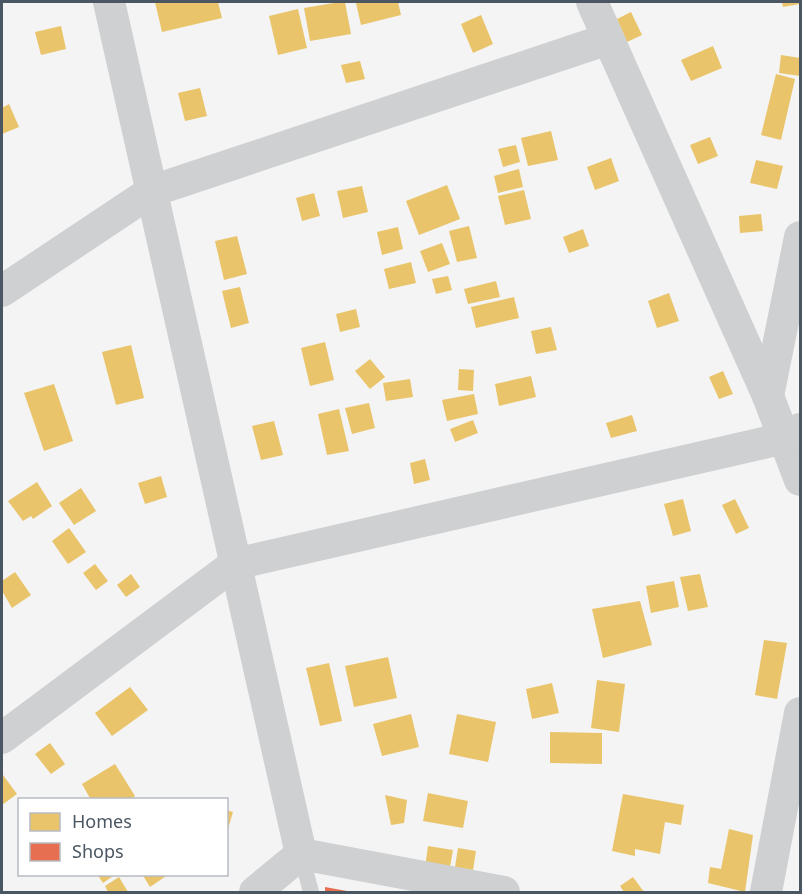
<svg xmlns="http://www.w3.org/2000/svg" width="802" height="894" viewBox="0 0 802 894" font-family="'Noto Sans',sans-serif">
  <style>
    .homes { fill: #e9c46a }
    .shops { fill: #e76f51 }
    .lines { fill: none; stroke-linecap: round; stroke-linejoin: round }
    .lane { stroke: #ced0d2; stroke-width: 16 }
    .street { stroke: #ced0d2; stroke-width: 32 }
  </style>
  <rect width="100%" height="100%" fill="#f4f4f4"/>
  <g class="homes">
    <path d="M155,2h63l4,16 -60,14z"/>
    <path d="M340,2h5l6,32 -41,7 -6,-33z"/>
    <path d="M362,2h36l3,13 -40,10 -5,-22z"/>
    <path d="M782,2h18v2l-17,3z"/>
    <path d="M298,9l9,39 -29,7 -9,-39z"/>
    <path d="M631,12l11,23 -15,7 -10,-23z"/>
    <path d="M481,15l12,29 -20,9 -12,-29z"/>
    <path d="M61,26l5,23 -25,6 -6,-23z"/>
    <path d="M713,46l9,22 -31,13 -10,-21z"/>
    <path d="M781,55l19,3v18l-21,-3z"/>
    <path d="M360,61l5,18 -19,4 -5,-18z"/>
    <path d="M776,74l19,5 -14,61 -20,-5z"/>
    <path d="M200,88l7,28 -22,5 -7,-28z"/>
    <path d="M9,104l10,23 -17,7v-26z"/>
    <path d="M551,131l7,29 -30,6 -7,-28z"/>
    <path d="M710,137l8,19 -20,8 -8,-19z"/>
    <path d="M516,145l4,17 -17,5 -5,-18z"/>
    <path d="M611,158l8,23 -24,9 -8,-23z"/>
    <path d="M756,160l27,6 -6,23 -27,-6z"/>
    <path d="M519,169l4,18 -25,6 -4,-17z"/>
    <path d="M447,185l13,34 -41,16 -13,-34z"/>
    <path d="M362,186l6,26 -25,6 -6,-27z"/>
    <path d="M524,190l7,29 -26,6 -7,-29z"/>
    <path d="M314,193l6,23 -18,5 -6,-23z"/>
    <path d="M761,214l2,17 -23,2 -1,-17z"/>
    <path d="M469,226l8,32 -20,4 -8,-31z"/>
    <path d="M398,227l5,22 -21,6 -5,-23z"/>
    <path d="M583,229l6,17 -20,7 -6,-16z"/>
    <path d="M237,236l10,38 -23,6 -9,-39z"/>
    <path d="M442,243l8,21 -22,8 -8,-21z"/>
    <path d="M411,262l5,21 -27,6 -5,-20z"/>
    <path d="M448,276l4,14 -16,4 -4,-15z"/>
    <path d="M496,281l4,16 -32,7 -4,-15z"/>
    <path d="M240,287l9,36 -18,5 -9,-37z"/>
    <path d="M669,293l10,28 -22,7 -9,-27z"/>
    <path d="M514,297l5,21 -43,10 -5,-21z"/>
    <path d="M356,309l4,18 -20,5 -4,-18z"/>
    <path d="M551,327l6,23 -21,4 -5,-23z"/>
    <path d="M325,342l9,38 -24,6 -9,-38z"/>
    <path d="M131,345l13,53 -28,7 -14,-53z"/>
    <path d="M370,359l15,18 -15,12 -15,-18z"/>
    <path d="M459,369l15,1 -1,21 -15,-1z"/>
    <path d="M723,371l10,23 -14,5 -10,-22z"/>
    <path d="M531,376l5,21 -37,9 -4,-22z"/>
    <path d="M410,379l3,18 -27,4 -3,-18z"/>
    <path d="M54,384l19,57 -29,10 -20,-58z"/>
    <path d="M474,394l4,20 -31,7 -5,-21z"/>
    <path d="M369,403l6,25 -23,6 -7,-26z"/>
    <path d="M339,409l10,42 -22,4 -9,-41z"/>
    <path d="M632,415l5,16 -26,7 -5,-15z"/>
    <path d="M473,420l5,13 -23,9 -5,-13z"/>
    <path d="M274,421l9,34 -22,5 -9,-34z"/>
    <path d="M425,459l5,21 -16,4 -4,-21z"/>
    <path d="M161,476l6,21 -22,7 -7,-21z"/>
    <path d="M37,482l15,24 -19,13 -2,-3 -8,5 -15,-20z"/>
    <path d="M81,488l15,23 -22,14 -15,-22z"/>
    <path d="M683,499l8,32 -18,5 -9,-32z"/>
    <path d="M735,499l14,29 -13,6 -14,-29z"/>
    <path d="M69,528l17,24 -18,12 -16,-23z"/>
    <path d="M95,564l13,17 -12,9 -13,-17z"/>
    <path d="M15,572l16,23 -19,13 -10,-17v-10z"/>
    <path d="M131,574l9,13 -14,10 -9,-12z"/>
    <path d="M700,574l8,33 -20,4 -8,-34z"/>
    <path d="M674,581l5,26 -28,6 -5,-27z"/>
    <path d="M640,601l12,44 -49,13 -11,-49z"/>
    <path d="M764,640l23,3 -10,56 -22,-4z"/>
    <path d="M388,657l9,41 -43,9 -9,-41z"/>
    <path d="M329,663l13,58 -22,5 -14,-58z"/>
    <path d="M597,680l28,4 -6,48 -28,-4z"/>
    <path d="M552,683l7,30 -27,6 -6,-30z"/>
    <path d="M130,687l18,23 -36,26 -17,-23z"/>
    <path d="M411,714l8,33 -37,9 -9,-32z"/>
    <path d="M457,714l39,8 -8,40 -39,-8z"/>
    <path d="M550,732l52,1v31l-52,-1z"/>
    <path d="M50,743l15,21 -14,10 -16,-20z"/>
    <path d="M115,764l20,32 -5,4h-39l-9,-16z"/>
    <path d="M3,775l14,19 -15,11v-29z"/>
    <path d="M428,793l40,8 -5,27 -40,-7z"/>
    <path d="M623,794l61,11 -3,20 -16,-3 -5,32 -25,-5v7l-23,-5z"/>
    <path d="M385,795l22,5 -3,23 -13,2z"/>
    <path d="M226,810l7,2 -6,20h-1z"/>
    <path d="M729,829l24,6 -8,57 -37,-9 2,-16 11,2z"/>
    <path d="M428,846l25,4 -4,23 -24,-5z"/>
    <path d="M458,848l18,3 -3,19 -18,-3z"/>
    <path d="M97,874h19l-13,9z"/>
    <path d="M142,874h27l-19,13z"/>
    <path d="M119,877l9,15h-20l-3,-6z"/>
    <path d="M633,877l11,15h-20l-4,-6z"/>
  </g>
  <path class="shops" d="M325,887l22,4v1h-22z"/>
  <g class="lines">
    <path class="lane" d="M301,854l10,38"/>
    <g class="street">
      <path d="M109,2l192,852"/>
      <path d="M592,2l176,394 32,84"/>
      <path d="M2,291l150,-100 456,-152"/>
      <path d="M768,396l32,-159"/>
      <path d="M2,738l233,-174 550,-126 15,-9"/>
      <path d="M255,892l46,-38 203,38"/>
      <path d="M766,892l34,-179"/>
    </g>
  </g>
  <rect width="802" height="894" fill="none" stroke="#4a5661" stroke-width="6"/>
  <rect x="18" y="798" width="210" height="78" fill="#ffffff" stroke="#b7bbc0" stroke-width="1.5"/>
  <rect x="30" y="813" width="30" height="18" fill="#e9c46a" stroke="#b7bbc0" stroke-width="1.5"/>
  <text x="72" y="828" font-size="18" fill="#4a5661">Homes</text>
  <rect x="30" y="843" width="30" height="18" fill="#e76f51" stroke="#b7bbc0" stroke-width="1.5"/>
  <text x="72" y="858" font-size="18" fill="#4a5661">Shops</text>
</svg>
